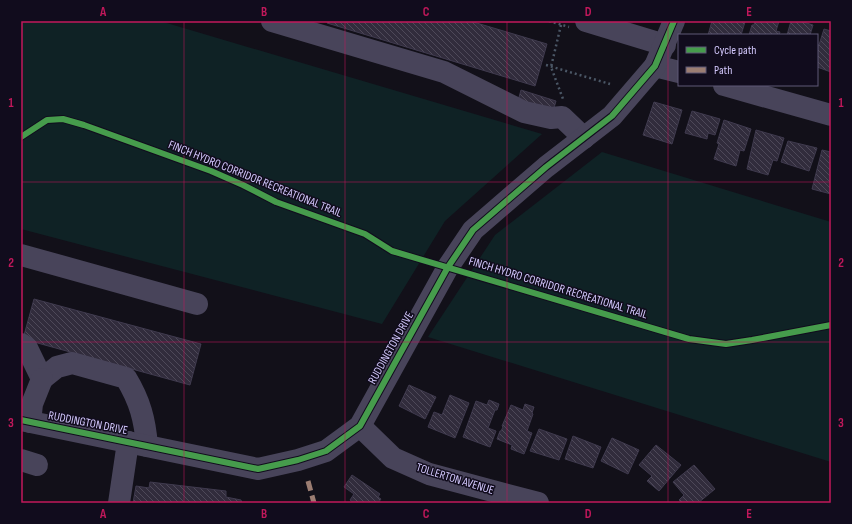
<svg xmlns="http://www.w3.org/2000/svg" width="852" height="524" viewBox="0 0 852 524" font-family="'Sofia Sans Condensed',sans-serif">
  <style>
    .grass { fill: #0f2225 }
    .building { fill: url(#building-back-hatch); stroke: #3f3a4e }
    .lines { fill: none; stroke-linecap: round; stroke-linejoin: round }
    .path { stroke: #4b5766; stroke-width: 2.5; stroke-dasharray: 2 3; stroke-linecap: butt }
    .minor { stroke: #48445a; stroke-width: 22 }
    .quiet { stroke: #9b7d72; stroke-width: 5; stroke-dasharray: 10 5; stroke-linecap: butt }
    .cycleway-casing { stroke: #110c1d; stroke-width: 8 }
    .cycleway { stroke: #469c4c; stroke-width: 6 }
    .grid { fill: none; stroke: #c2185b; stroke-width: 1; stroke-opacity: 0.55 }
    .labels { text-anchor: middle; dominant-baseline: central; stroke-width: 3; stroke-linejoin: round; paint-order: stroke }
    .street-label { font-size: 12px; fill: #d4c9fe; stroke: #110c1d }
    .neatline { fill: none; stroke: #c2185b; stroke-width: 1.5 }
    .grid-label { font-size: 13px; text-anchor: middle; font-weight: bold; fill: #c2185b }
  </style>
  <defs>
    <pattern id="building-back-hatch" width="6" height="6" patternUnits="userSpaceOnUse"><rect width="6" height="6" fill="#312c3c"/><path d="M-1 5l2 2M0 0l6 6M5-1l2 2" fill="none" stroke="#4e4959"/></pattern>
  </defs>
  <rect width="100%" height="100%" fill="#121019"/>
  <g class="grass">
    <path d="M21,21h139l382,113 -97,87 -63,103 -361,-95z"/>
    <path d="M602,152l229,70v240l-403,-125 67,-102z"/>
  </g>
  <g class="building">
    <path d="M328,21h142l77,23 -12,42 -208,-63z"/>
    <path d="M712,21h29l4,1 -4,13h-33z"/>
    <path d="M755,21h24l-3,10 4,1 -1,3h-30l3,-10h2z"/>
    <path d="M791,21h9l13,4 -3,10h-23z"/>
    <path d="M824,29l7,2v41l-14,-5v-19l1,-3h1z"/>
    <path d="M521,90l35,11 -5,17 -35,-10z"/>
    <path d="M654,102l28,8 -10,34 -29,-9z"/>
    <path d="M692,111l28,8 -5,16 -7,-2 -1,6 -22,-6z"/>
    <path d="M724,120l27,9 -7,22 -4,-1 -4,16 -22,-7 5,-15 -2,-1z"/>
    <path d="M756,130l28,8 -7,23 -4,-1 -5,15 -21,-6z"/>
    <path d="M788,141l29,7 -8,23 -28,-9z"/>
    <path d="M822,150l9,2v42l-19,-5z"/>
    <path d="M34,299l167,45 -11,41 -167,-46z"/>
    <path d="M409,385l27,12 -11,22 -26,-13z"/>
    <path d="M450,395l19,8 -14,35 -27,-11 6,-15 8,3z"/>
    <path d="M489,400l10,4 -2,6h-2l-7,18 8,3 -6,16 -27,-10 13,-36 11,4z"/>
    <path d="M525,404l9,3 -2,6 1,1 -6,17 5,2 -8,21 -13,-5 1,-4 -15,-6 3,-8h1l2,-4 -1,-1 9,-21 12,5z"/>
    <path d="M539,429l28,10 -8,21 -29,-9z"/>
    <path d="M573,436l28,11 -8,21 -28,-9z"/>
    <path d="M612,438l27,12 -11,24 -27,-13z"/>
    <path d="M656,445l25,20 -22,26 -12,-10 5,-5 -13,-11z"/>
    <path d="M694,465l21,24 -17,14h-16l-3,-3 5,-5 -11,-13z"/>
    <path d="M352,475l28,19 -2,3 3,2 -3,4h-24l-4,-3 4,-6 -10,-7z"/>
    <path d="M150,482l76,9v6l15,3 1,3h-109l3,-17 13,2z"/>
  </g>
  <g class="lines">
    <g class="path">
      <path d="M549,21l20,6"/>
      <path d="M561,25l-10,42 12,32"/>
      <path d="M546,65l64,19"/>
    </g>
    <g class="minor">
      <path d="M272,21l172,51 80,40 27,6 11,-1 22,21"/>
      <path d="M586,21l79,24"/>
      <path d="M655,66l24,6"/>
      <path d="M724,85l107,30"/>
      <path d="M21,255l176,49"/>
      <path d="M21,344l6,4 15,31 15,-12 15,-4 54,15c14,23 19,42 21,68"/>
      <path d="M21,420l237,49 40,-9 28,-9 34,-25 88,-159 25,-37 73,-63 66,-51 43,-50 19,-45"/>
      <path d="M30,422l2,-18 10,-25"/>
      <path d="M360,426l33,32 36,16 109,29"/>
      <path d="M21,460l16,5"/>
      <path d="M119,503l9,-61"/>
    </g>
    <path class="quiet" d="M308,481l6,22"/>
    <defs>
      <g id="cycleway">
        <path d="M21,137l26,-17 16,-1 21,6 127,46 32,14 33,17 89,32 27,17 297,88 37,5 26,-4 79,-15"/>
        <path d="M21,420l237,49 40,-9 28,-9 34,-25 88,-159 25,-37 73,-63 66,-51 43,-50 19,-45"/>
      </g>
    </defs>
    <use href="#cycleway" class="cycleway-casing"/>
    <use href="#cycleway" class="cycleway"/>
  </g>
  <path class="grid" d="M184,21v482M345,21v482M507,21v482M668,21v482M21,182h810M21,342h810"/>
  <g class="labels">
    <g class="street-label">
      <text transform="translate(255 179) rotate(22)">FINCH HYDRO CORRIDOR RECREATIONAL TRAIL</text>
      <text transform="translate(558 288) rotate(17)">FINCH HYDRO CORRIDOR RECREATIONAL TRAIL</text>
      <text transform="translate(391 348) rotate(-61)">RUDDINGTON DRIVE</text>
      <text transform="translate(88 423) rotate(11)">RUDDINGTON DRIVE</text>
      <text transform="translate(455 479) rotate(17)">TOLLERTON AVENUE</text>
    </g>
  </g>
  <rect width="852" height="524" fill="none" stroke="#110c1d" stroke-width="44"/>
  <rect x="678" y="34" width="140" height="52" fill="#110c1d" stroke="#5f5877"/>
  <rect x="686" y="47" width="20" height="6" fill="#469c4c" stroke="#5f5877"/>
  <text x="714" y="54" font-size="12" fill="#d4c9fe">Cycle path</text>
  <rect x="686" y="67" width="20" height="6" fill="#9b7d72" stroke="#5f5877"/>
  <text x="714" y="74" font-size="12" fill="#d4c9fe">Path</text>
  <rect x="22" y="22" width="808" height="480" class="neatline"/>
  <g class="grid-label">
    <text x="103" y="16">A</text>
    <text x="264" y="16">B</text>
    <text x="426" y="16">C</text>
    <text x="588" y="16">D</text>
    <text x="749" y="16">E</text>
    <text x="11" y="107">1</text>
    <text x="841" y="107">1</text>
    <text x="11" y="267">2</text>
    <text x="841" y="267">2</text>
    <text x="11" y="427">3</text>
    <text x="841" y="427">3</text>
    <text x="103" y="518">A</text>
    <text x="264" y="518">B</text>
    <text x="426" y="518">C</text>
    <text x="588" y="518">D</text>
    <text x="749" y="518">E</text>
  </g>
</svg>
